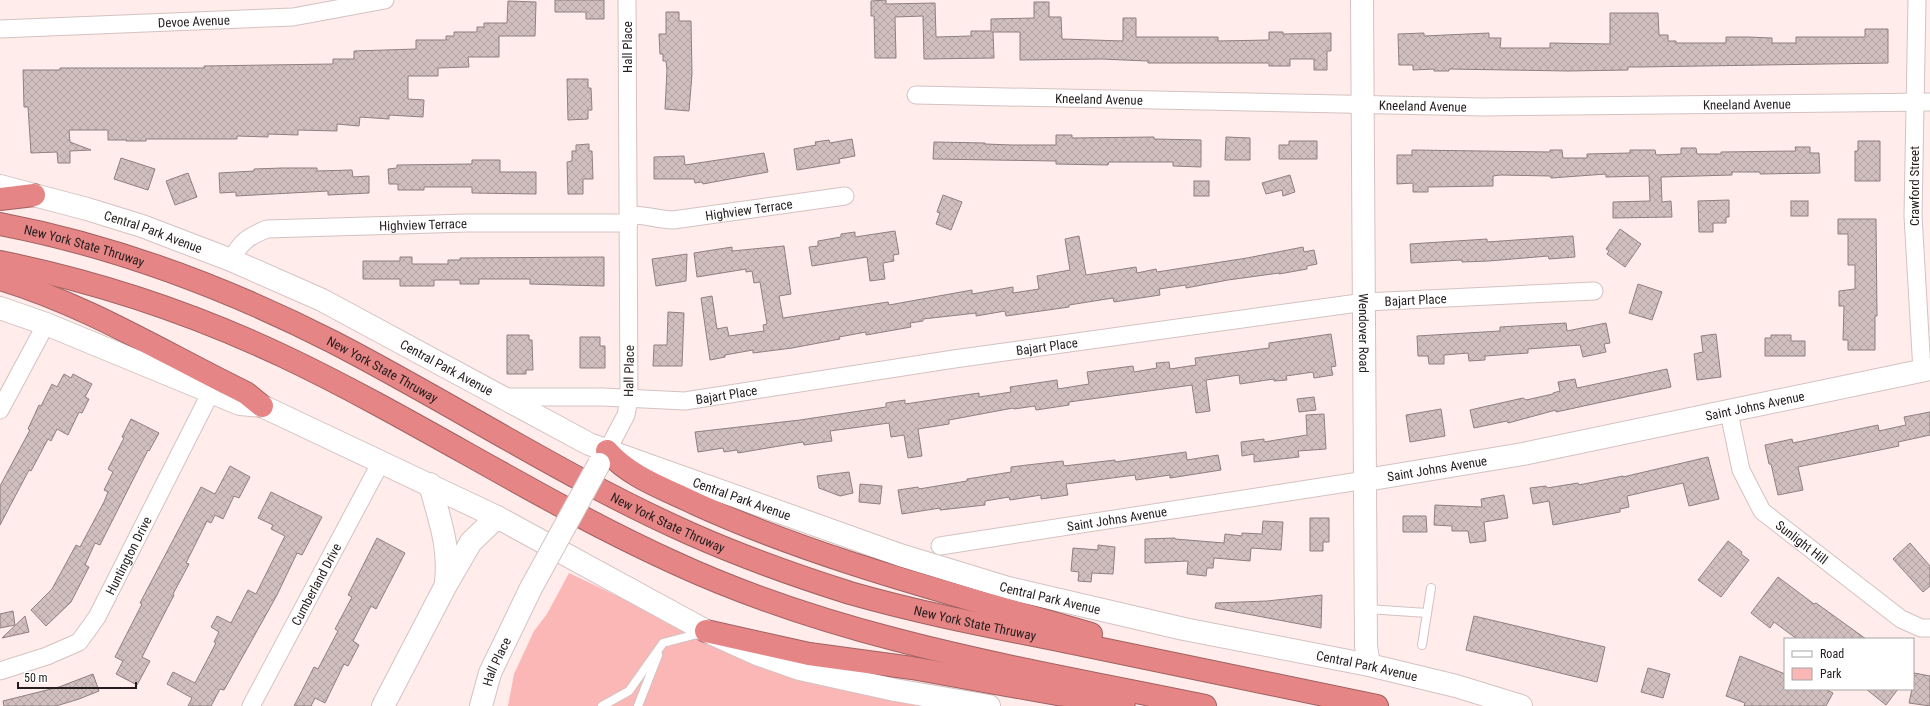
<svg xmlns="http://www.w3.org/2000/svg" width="1930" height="706" viewBox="0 0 1930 706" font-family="'Roboto Condensed',sans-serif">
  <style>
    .green { fill: #fbb7b5 }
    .building { fill: url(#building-cross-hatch); stroke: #8f7f7e }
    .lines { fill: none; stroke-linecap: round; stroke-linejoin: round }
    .lane-casing { stroke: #d4c2c1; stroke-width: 10 }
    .street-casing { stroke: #d4c2c1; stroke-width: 19 }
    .secondary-casing { stroke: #d4c2c1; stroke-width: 24 }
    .highway-casing { stroke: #a16161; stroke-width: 24 }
    .lane { stroke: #fff; stroke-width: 8 }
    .street { stroke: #fff; stroke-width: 17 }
    .secondary { stroke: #fff; stroke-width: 22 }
    .highway { stroke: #e58585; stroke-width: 22 }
    .secondary-bridge-casing { stroke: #d4c2c1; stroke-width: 24; stroke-linecap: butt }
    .secondary-bridge { stroke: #fff; stroke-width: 22 }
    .labels { text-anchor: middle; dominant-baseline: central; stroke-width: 4; stroke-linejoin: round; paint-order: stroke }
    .street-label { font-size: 13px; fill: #241d1d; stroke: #fff }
  </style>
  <defs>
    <pattern id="building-cross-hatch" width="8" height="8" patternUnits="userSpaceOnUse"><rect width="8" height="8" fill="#d1bfbf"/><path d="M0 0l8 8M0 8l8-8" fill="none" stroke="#b3a4a4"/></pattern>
  </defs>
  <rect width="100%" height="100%" fill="#ffeceb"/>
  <path class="green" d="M569,573l111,53 267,80h-439l6,-32 20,-43 13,-17z"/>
  <g class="building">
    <path d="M555,0h49v19h-18v-7h-31z"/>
    <path d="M886,0v4l49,-1 1,34 35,-1v-5h20v-12l43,-1v-16h15v15h12l1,22 61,2v-23h13v19h82v4l51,-1v-8h14v2l48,-1v18h-4v19h-13v-11h-24v7h-21v-3h-121v-2l-47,-2 -81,1v-28h-27l1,26 -70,1 -1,-43 -28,1 1,41h-21l-1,-42h-3v-15z"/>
    <path d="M508,1l28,1 -1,34h-36v21h-31l1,10 -31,1v8h-30v23l16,1 -1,17 -34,-2v4l-29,-2 -1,9 -22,-2v7l-39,-1v5l-30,-1v3l-31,-1v3h-91v2h-20l1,-1h-19v-10h-39l1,12 21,8 -21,1v12h-12l-1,-11 -26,1 -3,-46h-4l-1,-37h37v-2h144v-2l129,-2v-5h21v-8l62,-2v-9h30v-4h8v-4h23v-5h7v-4h23z"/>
    <path d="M666,12h13v9h12l1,53 -3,37 -24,-2 2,-39 -1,-9h-3v-7h-3l-1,-20h7z"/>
    <path d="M1610,13h48l1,22h9v6h8v2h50v-6h22l24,1v5h24v-6h69v-8h23v34l-248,4h-12v3l-60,1 -119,-2v2h-15v-2l-21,1v-5h-14l-1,-31 26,-1v3l65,-3v5h12l-1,10h50v-5l60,1z"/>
    <path d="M567,79h21v9h3l1,22h-4v9l-20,1z"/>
    <path d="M1056,135h16v3l82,-1v2l47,1v27l-28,-1v-4h-64l-1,3 -52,-1v-3l-123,-2 1,-17 51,1v1l27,1h44z"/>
    <path d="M1226,137l24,1v22h-25z"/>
    <path d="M852,139l3,17 -16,3 1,4 -43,7 -3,-21 22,-4 -1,-3 14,-2 1,3z"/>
    <path d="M1289,141h28v18h-38v-14h10z"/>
    <path d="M1858,141h22v40h-25v-30h3z"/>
    <path d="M589,144v7h3l1,28h-10v15h-15l-1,-32 5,-1v-10h4v-6z"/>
    <path d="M1795,147h15v6h9l1,20 -60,1v-2h-28v3l-71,2 1,25 9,-1 1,16 -59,1v-16l37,-1 -1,-25 -43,1v-3l-55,4 -1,-2 -50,-1 -7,1v10l-65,1v5h-15v-9l-16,1v-29h15v-5l138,2v-2h12l1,8h24v-4l43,-1v-3h25l1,5 25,-1v-6h15l1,6h24v-2l75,-1z"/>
    <path d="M764,153l4,19 -65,12 -1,-2 -7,1 -1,-4h-40v-22l30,-1 1,9z"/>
    <path d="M121,158l34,11 -7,21 -34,-11z"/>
    <path d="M472,160h28v12h36v22l-64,-1v-6h-48v3h-26v-6h-9l-1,-15 9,-1v-3l75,-1z"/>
    <path d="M282,168h35v3l35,-1 1,7 16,-1v17l-41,2v-4l-92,5v-4l-16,1 -1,-20 35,-2v-2z"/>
    <path d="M188,173l9,24 -22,8 -9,-24z"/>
    <path d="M1290,175l5,17 -12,4 -1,-6 -16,4 -4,-11z"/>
    <rect x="1194" y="181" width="15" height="15"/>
    <path d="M943,195l19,7 -11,28 -15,-6 4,-11 -3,-1z"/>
    <path d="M1729,200v17h-3v6h-13v9h-14l-1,-31z"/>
    <rect x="1791" y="201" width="17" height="15"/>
    <path d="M1838,219h38l1,97h-2v34h-27v-10h-5l1,-34h-5v-15l16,-2v-24h-7v-31h-10z"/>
    <path d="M1620,229l21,15 -16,23 -18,-13 2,-3 -3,-2z"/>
    <path d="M895,231l4,23 -6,1 1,6 -11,2 2,16 -15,2 -3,-24 -55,9 -3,-19 9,-1v-5l23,-4v-3l14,-2v5z"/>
    <path d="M1079,236l7,39 50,-8 1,6 19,-4 1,3 90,-14 56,-11 1,5 10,-2 3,14 -10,2v3l-28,5v-1l-51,7 -42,8v-3l-27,4 1,6 -46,7 -1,-4 -44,7v2l-63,9 -1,-5 -29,5v-3l-53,6v2l-13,2 1,4 -45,8v-3l-27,5 1,2 -48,9 -39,5v-3l-28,5v2l-15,3 -9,-62 11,-2 5,33 10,-2 2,9 35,-5 -1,-6 4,-1 -7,-42 -6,1 -2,-12 -6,1v-3l-49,8 -3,-24 38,-6v4l52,-5 7,48 -12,2 4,22 105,-16 1,3 83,-15v4l41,-7v6l26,-4 -2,-13 33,-6 -5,-31z"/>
    <path d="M1573,236l2,21 -26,2 -1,-3 -59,5 -27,1v-2l-51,3 -1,-19 77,-5v3z"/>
    <path d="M687,254l-1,27 -30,5 -4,-27z"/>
    <path d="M400,257h12v7h36v-4h12v-2l144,-1v29l-74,-2v-5h-51v5h-19v-4h-26v6h-34v-7h-37v-18h37z"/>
    <path d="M1638,284l24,8 -10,28 -23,-7z"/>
    <path d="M668,312l16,1 -2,53h-29l1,-21h13z"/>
    <path d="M1566,323l1,8 39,-8 4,20 -6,1 2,8 -23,5 -3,-12 -52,4v4l-43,3v4l-16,1 -1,-8 -24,2v9h-15l-1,-8h-10l-1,-20 83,-5v-4z"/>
    <path d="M1331,334l5,32 -5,1 2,8 -19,3 -1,-6 -27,4 1,4 -13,1v-2l-34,5 -1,-9 -33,5 4,31 -14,2 -4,-28 -123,17v3l-33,5 -1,-4 -21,3 -1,-1 -64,12v4l-31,5 4,27 -14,2 -4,-23 -13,2 -2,-14 -59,8 2,10 -28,4 -1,-3 -65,11 -1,-3 -13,2 -1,-4 -25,4 -3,-20 105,-12 86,-13v-4l19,-3v4l74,-11v4l32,-5 -1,-5 47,-7 1,9 31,-5 -2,-12 46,-6 1,6 23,-4 -1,-5 13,-1 1,7 26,-4 -1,-7 74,-10v-5z"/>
    <path d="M1716,334l5,43 -24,3 -3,-26 9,-2 -2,-16z"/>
    <path d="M507,335h22v5h3l1,30h-7v4h-19z"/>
    <path d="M1771,335h20v6h14v15h-40v-18h6z"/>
    <path d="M580,337h20v9h5v22h-25z"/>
    <path d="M1667,369l4,18 -115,25v-2l-48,13 -1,-2 -33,7 -4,-18 53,-12 3,2 27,-6v-1l7,-2 -2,-9 17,-3 2,9z"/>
    <path d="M64,374l7,4 2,-4 19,10 -7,13 4,2 -7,14 -3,-1 -11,23 -11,-6 -6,12 -3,-2 -17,32 -2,-1 -29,55v-39l30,-56 -2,-1 11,-24 2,1 11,-22 5,3z"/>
    <path d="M1314,397l2,13 -17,2 -2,-13z"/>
    <path d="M1441,409l4,27 -35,6 -4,-27z"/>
    <path d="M1930,412v23l-32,7 1,4 -101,21 5,23 -25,5 -7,-31h-2l-4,-19 27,-6 1,4 85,-18 1,6 27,-6 -2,-8z"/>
    <path d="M1324,414l2,35 -28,2 1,6 -45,5v-8l-12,2 -1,-14 23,-3v3l43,-7 -1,-20z"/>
    <path d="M131,419l28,14 -10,18 -1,-1 -48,95 -5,-2 -10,22 4,2 -18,35 -25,24 -15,-16 21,-21 24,-44 4,2 24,-45 4,-10 -4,-2 9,-18 -5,-3 16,-31 -2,-1z"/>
    <path d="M1186,452l1,8 31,-5 3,15 -51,8v-3l-34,5 -1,-5 -69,9 2,11 -27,4v-4l-31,5 -1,-3 -24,4v4l-45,5v-2l-38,6 -4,-24 20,-3 1,2 48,-8v-2l44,-7v-5l16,-2 36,-4 1,5 51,-6v2z"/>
    <path d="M1708,457l11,42 -30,7 -6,-23 -56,13 2,11 -9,2v3l-67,13 -4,-24 -16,3 -3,-16 16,-2 1,2 31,-5 1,2 44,-9v1z"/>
    <path d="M230,466l20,11 -11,21 -5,-2 -11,23 -8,-4 -4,8 -4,-2 -21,42 3,1 -16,30 1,1 -32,62 8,4 -13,24 -21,-11 7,-13 -8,-4 27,-53 -2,-1 61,-116 14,7z"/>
    <path d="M849,472l4,21 -13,3 -21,-8 -2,-12z"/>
    <path d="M860,484l22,2 -2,18 -21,-2z"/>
    <path d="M271,492l51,25 -20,38 -5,-2 -20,42 -53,95 -4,-1 -9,17h-23l4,-8 -25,-14 6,-12 22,11 21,-40 -2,-1 5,-10 -8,-5 6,-11 14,7 17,-33 8,4 29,-58 -14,-7 2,-4 -15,-7z"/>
    <path d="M1504,495l4,23 -24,4 2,19 -16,2 -2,-12h-16v-5l-18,-1 1,-20 47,2 -1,-8z"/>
    <path d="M1403,516h23l1,16h-24z"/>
    <path d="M1310,518h19v24h-6v9h-13z"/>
    <path d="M1263,521l20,1 -2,28 -30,-2 -1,13 -36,-3 -1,10h-6l-1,8 -19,-2 1,-13 -43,2v-24l30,-1v1l49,4 1,-9 17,2v-3l20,1z"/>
    <path d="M377,538l28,15 -29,56 -5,-3 -18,35 6,4 -11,21 -4,-2 -19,39 -10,-5 -4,8h-17l20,-39 4,2 20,-38 -3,-2 17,-32 -4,-2z"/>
    <path d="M1728,541l14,11 -1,2 8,6 -28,37 -23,-17z"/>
    <path d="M1910,543l20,23v20l-7,6 -30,-33z"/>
    <path d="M1098,545l17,2 -2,27 -21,-1 -1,9 -13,-1 1,-9 -8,-1 2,-23 25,2z"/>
    <path d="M1778,577l36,27 2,-1 50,36h-69l-23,-17 -4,6 -19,-15z"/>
    <path d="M1322,595l-1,33 -106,-20 1,-5 51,-2z"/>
    <path d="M13,611l2,14 -15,3v-14z"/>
    <path d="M25,616l4,16 -27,6z"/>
    <path d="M1474,616l131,31 -8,35 -131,-32z"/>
    <path d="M1740,656l45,18v15h40l8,4 -7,13h-82l1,-3 -19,-7z"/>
    <path d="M1648,668l22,6 -7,24 -22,-6z"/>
    <path d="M1914,673l16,3v30l-21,-3 3,-14h1z"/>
    <path d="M93,674l6,17 -20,8 -23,7h-52l-1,-5 56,-14z"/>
    <path d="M1866,689h32l-12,16z"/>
  </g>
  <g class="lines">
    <defs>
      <g id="lane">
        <path d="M1367,609l60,4"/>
        <path d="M1422,645l9,-57"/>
        <path d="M602,706l27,-15 34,-48 38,-10"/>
        <path d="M638,706l20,-51"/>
      </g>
      <g id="street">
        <path d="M1917,0l-4,216 9,155"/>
        <path id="s1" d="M0,29l293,-12 92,-17"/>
        <path id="s2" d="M916,95l567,12 447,-5"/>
        <path id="s3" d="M629,215c15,-1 29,5 44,5l172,-24"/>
        <path id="s4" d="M231,260c10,-18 16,-23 36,-31l200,-6h162"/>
        <path id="s5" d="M504,397h99l82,4 269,-42 411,-57 229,-11"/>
        <path d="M0,410l46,-86"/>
        <path id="s6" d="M1729,413l12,57 21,41 139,108 20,9h9"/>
        <path d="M607,451l19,-36 3,-16 -2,-399"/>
        <path id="s7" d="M940,546l426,-66"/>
        <path id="s8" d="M0,671l47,-15 32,-14 18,-25 114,-225"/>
        <path id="s9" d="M251,706l130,-244"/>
      </g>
      <g id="secondary">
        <path id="s10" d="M1362,0l4,646 3,19"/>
        <path id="s11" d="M0,186l87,23 55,17 89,34 91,40 267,144 311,111 108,33 176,41 185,36 87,21 65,20"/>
        <path d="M0,308l46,16 194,80 22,2 235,111 209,114 51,23 43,15 95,21 94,16"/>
        <path id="s12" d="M1366,480l157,-26 407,-85"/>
        <path d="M430,484c9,35 20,61 16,98"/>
        <path d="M383,706l63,-121 25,-43 26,-25"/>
        <path id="s13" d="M481,706l9,-33 41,-85"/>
      </g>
      <g id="highway">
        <path d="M0,199l34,-4"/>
        <path id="s14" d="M0,224c115,22 229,65 333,118 120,62 234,137 358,192 52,23 105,42 159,59 73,21 149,35 223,50 101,21 203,42 304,63"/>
        <path d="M0,262c98,20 192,51 283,94 133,63 256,145 390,206 168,78 352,107 532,144"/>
        <path d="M0,279c87,26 164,74 246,114l16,13"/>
        <path d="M607,451c23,26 56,37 87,52 127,58 264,92 397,131"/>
        <path d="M706,631l103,23 103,14 145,26 67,8"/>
      </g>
    </defs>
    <use href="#lane" class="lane-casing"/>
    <use href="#street" class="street-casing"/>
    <use href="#secondary" class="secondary-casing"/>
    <use href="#highway" class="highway-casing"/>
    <use href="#lane" class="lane"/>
    <use href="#street" class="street"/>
    <use href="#secondary" class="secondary"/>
    <use href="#highway" class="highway"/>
    <defs>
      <path id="secondary-bridge" d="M531,588l68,-124"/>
    </defs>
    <use href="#secondary-bridge" class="secondary-bridge-casing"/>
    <use href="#secondary-bridge" class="secondary-bridge"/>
  </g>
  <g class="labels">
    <g class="street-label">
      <text stroke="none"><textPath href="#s1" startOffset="194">Devoe Avenue</textPath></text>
      <text transform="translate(627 47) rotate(-90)">Hall Place</text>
      <text stroke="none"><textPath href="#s2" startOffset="183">Kneeland Avenue</textPath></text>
      <text stroke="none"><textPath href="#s2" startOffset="831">Kneeland Avenue</textPath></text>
      <text stroke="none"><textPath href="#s2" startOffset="507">Kneeland Avenue</textPath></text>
      <text transform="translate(1914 186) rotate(-90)">Crawford Street</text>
      <text stroke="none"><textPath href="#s3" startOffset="121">Highview Terrace</textPath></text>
      <text stroke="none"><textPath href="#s4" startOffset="205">Highview Terrace</textPath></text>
      <text stroke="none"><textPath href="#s11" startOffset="160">Central Park Avenue</textPath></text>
      <text stroke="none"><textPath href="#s14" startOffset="87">New York State Thruway</textPath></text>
      <text stroke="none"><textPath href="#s5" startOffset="919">Bajart Place</textPath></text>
      <text stroke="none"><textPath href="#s10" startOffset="333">Wendover Road</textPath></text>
      <text stroke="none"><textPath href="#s5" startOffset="547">Bajart Place</textPath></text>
      <text stroke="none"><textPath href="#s11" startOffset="484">Central Park Avenue</textPath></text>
      <text stroke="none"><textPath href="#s14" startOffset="411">New York State Thruway</textPath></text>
      <text transform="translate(629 371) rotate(-89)">Hall Place</text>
      <text stroke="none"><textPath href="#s5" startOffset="223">Bajart Place</textPath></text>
      <text stroke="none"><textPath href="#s12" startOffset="396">Saint Johns Avenue</textPath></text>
      <text stroke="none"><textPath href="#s12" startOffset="72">Saint Johns Avenue</textPath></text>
      <text stroke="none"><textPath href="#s11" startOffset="808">Central Park Avenue</textPath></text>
      <text stroke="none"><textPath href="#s7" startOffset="179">Saint Johns Avenue</textPath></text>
      <text stroke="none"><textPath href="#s14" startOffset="735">New York State Thruway</textPath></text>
      <text stroke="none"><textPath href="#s6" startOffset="155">Sunlight Hill</textPath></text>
      <text stroke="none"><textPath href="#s8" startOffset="184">Huntington Drive</textPath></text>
      <text stroke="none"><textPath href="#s9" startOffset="138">Cumberland Drive</textPath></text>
      <text stroke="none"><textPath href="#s11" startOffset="1132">Central Park Avenue</textPath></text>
      <text stroke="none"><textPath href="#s14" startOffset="1059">New York State Thruway</textPath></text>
      <text stroke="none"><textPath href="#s13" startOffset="47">Hall Place</textPath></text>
      <text stroke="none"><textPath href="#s11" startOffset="1456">Central Park Avenue</textPath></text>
    </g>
  </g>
  <rect x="1784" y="638" width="130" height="52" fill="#ffffff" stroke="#a7a5a5"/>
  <rect x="1792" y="651" width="20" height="6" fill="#ffffff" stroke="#a7a5a5"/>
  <text x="1820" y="658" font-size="12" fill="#241d1d">Road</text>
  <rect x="1792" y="668" width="20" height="12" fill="#fbb7b5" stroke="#a7a5a5"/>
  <text x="1820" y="678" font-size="12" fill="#241d1d">Park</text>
  <path d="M18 682v6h118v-6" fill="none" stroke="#241d1d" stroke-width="2"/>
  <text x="24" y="682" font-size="12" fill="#241d1d" stroke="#ffffff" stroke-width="3" paint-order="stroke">50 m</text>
</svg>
